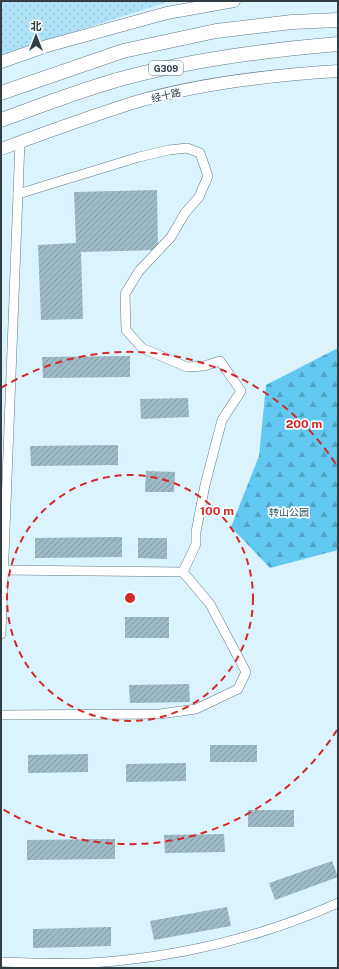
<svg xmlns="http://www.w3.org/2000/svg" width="339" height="969" viewBox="0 0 339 969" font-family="'Public Sans','Noto Sans SC',sans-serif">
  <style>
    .grass { fill: url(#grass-dots) }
    .forest { fill: url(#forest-firs) }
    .building { fill: url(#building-hatch) }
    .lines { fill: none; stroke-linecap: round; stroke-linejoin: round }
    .minor-casing { stroke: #607a86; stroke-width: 10 }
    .secondary-casing { stroke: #607a86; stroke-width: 13 }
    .trunk-casing { stroke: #607a86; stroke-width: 15 }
    .minor { stroke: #fff; stroke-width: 9 }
    .secondary { stroke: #fff; stroke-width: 12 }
    .trunk { stroke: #fff; stroke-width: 14 }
    .ring { fill: none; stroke: #d62828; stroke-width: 2; stroke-dasharray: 7 5 }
    .labels { text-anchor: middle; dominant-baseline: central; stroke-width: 3.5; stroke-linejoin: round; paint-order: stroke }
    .shield { fill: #f7fcff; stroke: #6c767b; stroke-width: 1 }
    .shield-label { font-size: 9px; font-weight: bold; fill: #313d42 }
    .street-label { font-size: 10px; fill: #313d42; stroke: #f7fcff }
    .park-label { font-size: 10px; fill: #2a5668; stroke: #f7fcff }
    .centre { fill: #d62828; stroke: #f7fcff; stroke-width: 2 }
    .ring-label { font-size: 12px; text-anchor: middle; font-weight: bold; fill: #d62828; stroke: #f7fcff; stroke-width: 3.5; stroke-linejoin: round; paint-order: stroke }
  </style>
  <defs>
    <pattern id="grass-dots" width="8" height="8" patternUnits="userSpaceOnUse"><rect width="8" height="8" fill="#afe1f7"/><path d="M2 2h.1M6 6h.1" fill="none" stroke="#97c2d5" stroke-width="1.8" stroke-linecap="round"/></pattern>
    <pattern id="forest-firs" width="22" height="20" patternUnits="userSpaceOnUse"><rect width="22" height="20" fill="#61c9f1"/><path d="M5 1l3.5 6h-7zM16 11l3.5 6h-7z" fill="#51a4c5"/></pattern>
    <pattern id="building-hatch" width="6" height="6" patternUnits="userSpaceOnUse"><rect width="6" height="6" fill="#9ebac7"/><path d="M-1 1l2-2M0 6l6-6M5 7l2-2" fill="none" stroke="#8198a3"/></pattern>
  </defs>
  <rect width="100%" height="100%" fill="#dbf3fd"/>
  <path class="grass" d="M1,1h170l-170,54z"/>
  <path class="forest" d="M338,348v202l-68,18 -39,-41 28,-71 7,-71z"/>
  <g class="building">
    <path d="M157,190l1,60 -77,2 2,67 -42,1 -3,-75 38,-2 -2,-51z"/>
    <path d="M130,356v21l-87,1 -1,-21z"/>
    <path d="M188,398l1,19 -48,2 -1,-20z"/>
    <path d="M118,445v20l-87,1 -1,-20z"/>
    <path d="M146,471l29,1 -1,20h-29z"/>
    <path d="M122,537v20l-87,1v-20z"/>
    <path d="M138,538h29v21l-29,-1z"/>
    <rect x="125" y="617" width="44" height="21"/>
    <path d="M189,684l1,18 -60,1 -1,-18z"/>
    <rect x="210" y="745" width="47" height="17"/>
    <path d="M88,754v18l-60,1v-18z"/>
    <path d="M186,763v18l-60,1v-18z"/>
    <rect x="248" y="810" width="46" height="17"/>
    <path d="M224,834l1,18 -60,1 -1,-18z"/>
    <path d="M115,839v20l-88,1v-20z"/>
    <path d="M332,861l6,16 -63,23 -6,-17z"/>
    <path d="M227,907l4,19 -77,14 -4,-19z"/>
    <path d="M111,927v19l-78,2v-19z"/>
  </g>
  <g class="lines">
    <defs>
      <g id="minor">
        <path d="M3,570l180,2"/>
        <path d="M1,634l19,-492"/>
        <path d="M1,715l159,-1 36,-5 42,-20 8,-17 -36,-68 -27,-32 13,-28v-12l9,-47 17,-65 19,-29 -21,-30 -16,5 -17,1 -45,-19 -16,-18 -1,-36 14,-23 32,-34 14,-24 14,-16 9,-21 -8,-23 -13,-5 -18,2 -30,7 -121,37"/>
        <path d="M1,962c38,1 77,3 115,-1 76,-7 152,-27 222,-58"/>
      </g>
      <g id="secondary">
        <path d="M1,62l46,-16 120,-33 67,-12"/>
        <path d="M1,149c46,-17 92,-34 138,-48 64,-18 133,-26 199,-30"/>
      </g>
      <g id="trunk">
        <path d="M1,93l122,-42 93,-20 76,-9 46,-2"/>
        <path d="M1,120c42,-15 84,-32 127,-43 69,-18 139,-27 210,-33"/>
      </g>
    </defs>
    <use href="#minor" class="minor-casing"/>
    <use href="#secondary" class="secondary-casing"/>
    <use href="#trunk" class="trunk-casing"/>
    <use href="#minor" class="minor"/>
    <use href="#secondary" class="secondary"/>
    <use href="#trunk" class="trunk"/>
  </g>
  <g class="ring">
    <circle cx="130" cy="598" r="123"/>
    <path d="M337 730A246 246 0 0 1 1 808M1 388A246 246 0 0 1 337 466"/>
  </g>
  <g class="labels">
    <rect class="shield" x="149" y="61" width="34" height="14" rx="3"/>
    <g class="shield-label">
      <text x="166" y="68">G309</text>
    </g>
    <g class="street-label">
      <text transform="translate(166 95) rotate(-13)">经十路</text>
    </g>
    <g class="park-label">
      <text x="289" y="512">转山公园</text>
    </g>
  </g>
  <circle cx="130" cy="598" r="6" class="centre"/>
  <g class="ring-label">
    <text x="304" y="428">200 m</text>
    <text x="217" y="515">100 m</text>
  </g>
  <rect width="339" height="969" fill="none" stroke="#313d42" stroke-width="4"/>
  <g transform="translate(36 36)" stroke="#f7fcff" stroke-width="3" paint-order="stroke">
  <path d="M0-3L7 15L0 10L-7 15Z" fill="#313d42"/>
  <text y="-6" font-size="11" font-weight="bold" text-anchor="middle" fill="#313d42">北</text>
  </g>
</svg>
